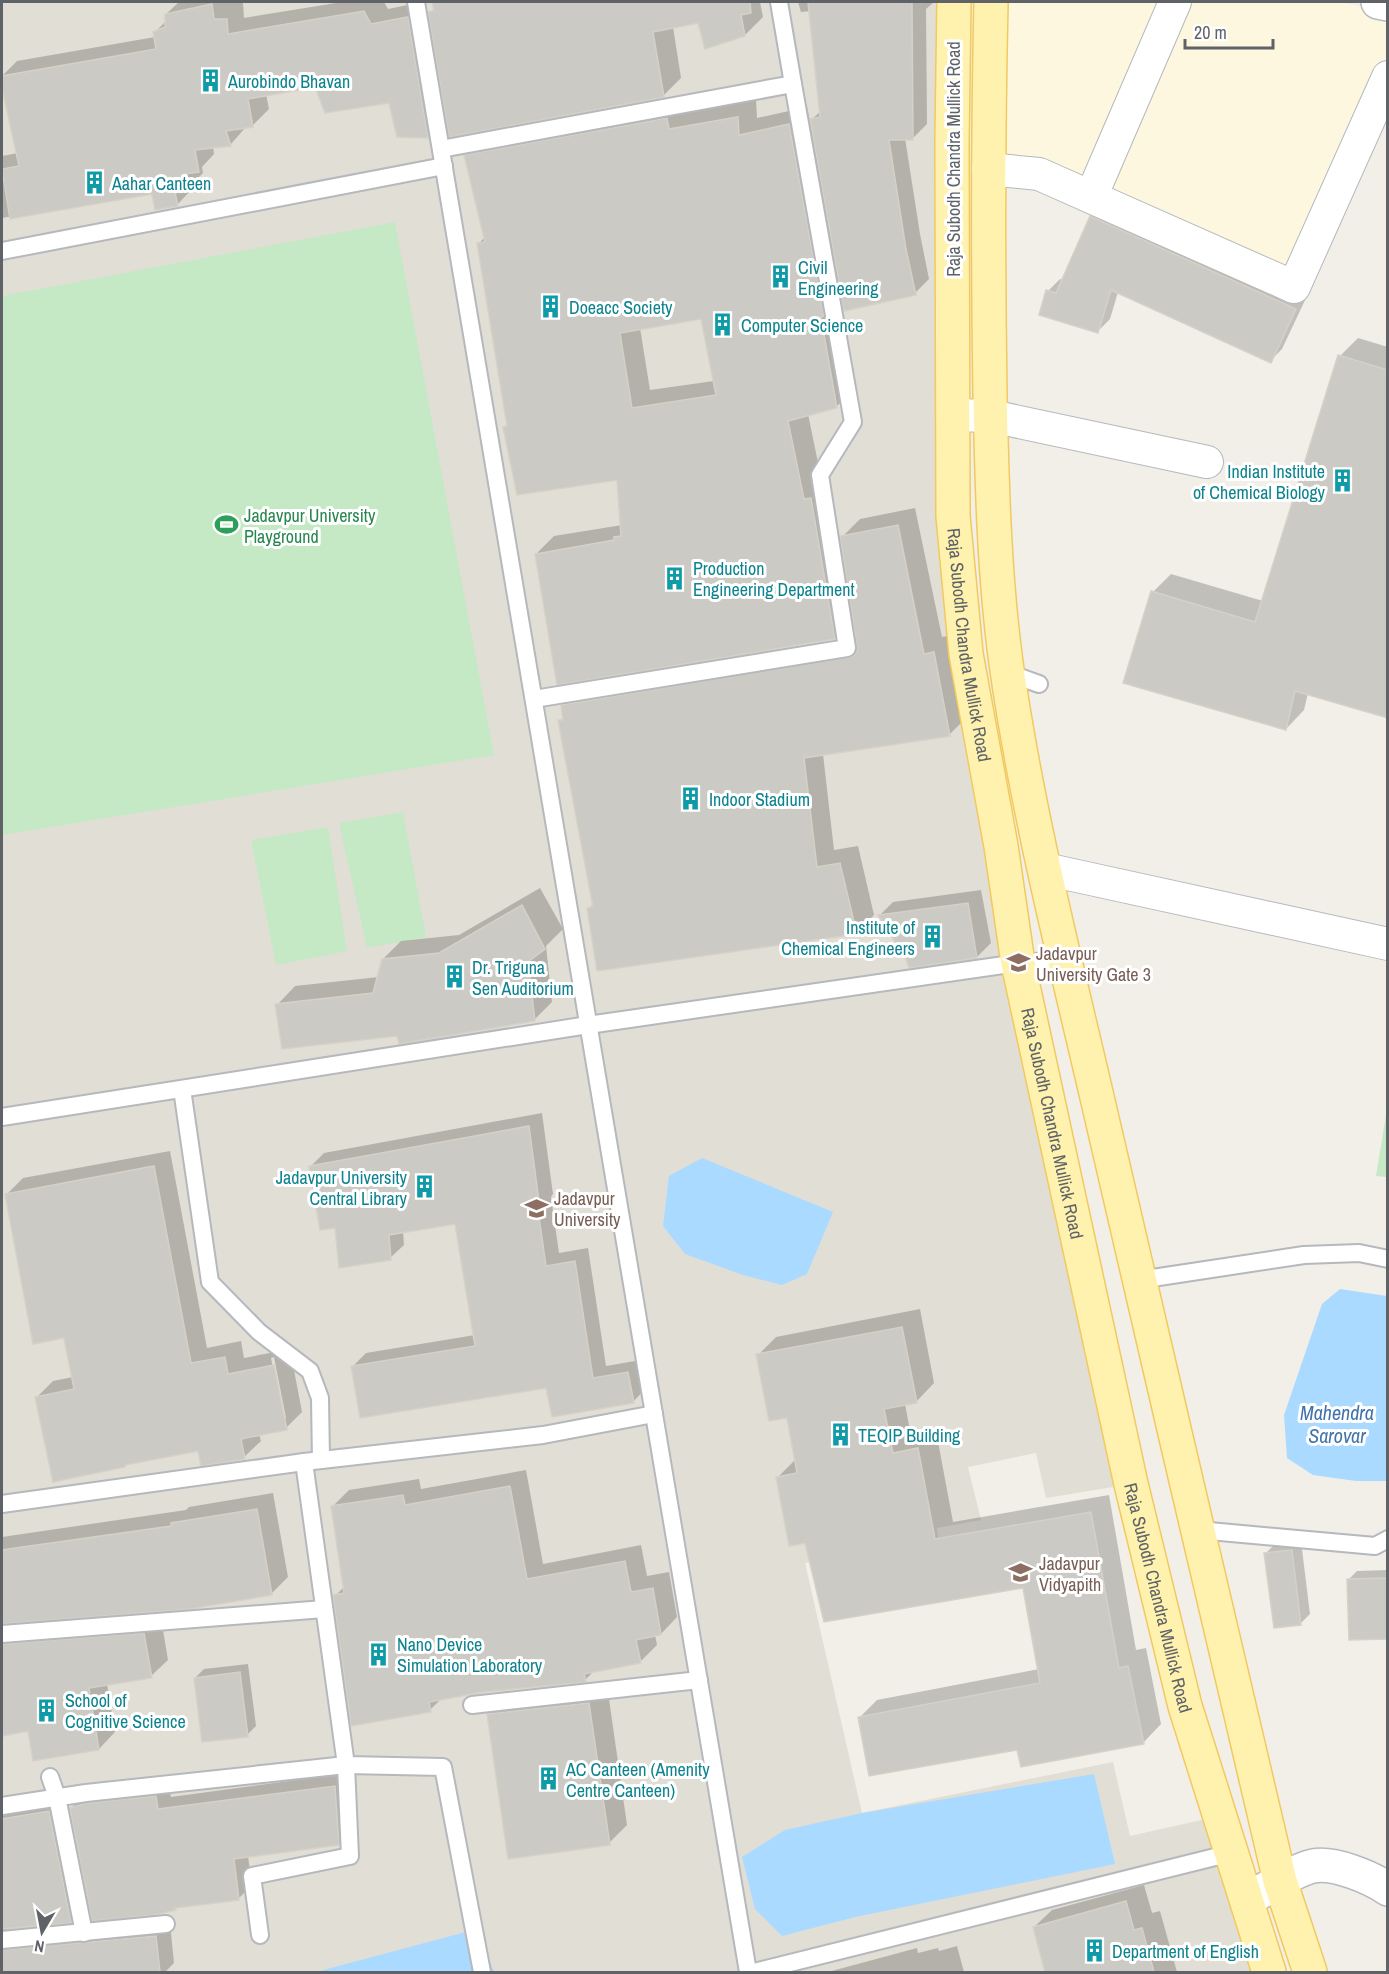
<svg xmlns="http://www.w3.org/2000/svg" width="1389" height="1974" viewBox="0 0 1389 1974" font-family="'Archivo Narrow',sans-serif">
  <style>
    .commercial { fill: #fef7e0 }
    .education { fill: #e1ded6 }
    .green { fill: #c5e8c5 }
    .water { fill: #aadaff }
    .shadow { fill: #0003; fill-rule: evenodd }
    .building { fill: #cccac5; stroke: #d6d1c6; stroke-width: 1.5; fill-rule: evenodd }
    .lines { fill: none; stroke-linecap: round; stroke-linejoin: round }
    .lane-casing { stroke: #b5b8bc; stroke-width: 20 }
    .street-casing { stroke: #b5b8bc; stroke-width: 34 }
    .secondary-casing { stroke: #b6babf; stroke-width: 36 }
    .primary-casing { stroke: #f2c960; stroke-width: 36 }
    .lane { stroke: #fff; stroke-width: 16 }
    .street { stroke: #fff; stroke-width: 32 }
    .secondary { stroke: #fff; stroke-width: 33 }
    .primary { stroke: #fff2af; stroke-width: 33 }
    .labels { text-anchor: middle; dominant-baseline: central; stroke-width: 6; stroke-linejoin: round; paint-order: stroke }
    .culture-label { font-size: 18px; fill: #0d838f; stroke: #fff; text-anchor: start }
    .street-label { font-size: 18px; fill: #5f6368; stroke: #fff }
    .leisure-label { font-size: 18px; fill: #27864d; stroke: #fff; text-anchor: start }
    .education-label { font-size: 18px; fill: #785e54; stroke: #fff; text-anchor: start }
    .water-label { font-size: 20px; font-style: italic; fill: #4174aa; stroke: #fff }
  </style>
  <rect width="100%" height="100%" fill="#f1efe8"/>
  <path class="commercial" d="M977,2h362l48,11v45l-95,221 -313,-122z"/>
  <path class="education" d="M2,2h953l3,275 13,226 -21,147 181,834 -85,14 -10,-45 -68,14 13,53 -44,8 1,10 -133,25 57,250 251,-51 17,74 89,-20 50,156h-1267z"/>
  <g class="green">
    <path d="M395,222l99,533 -492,80v-539z"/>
    <path d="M403,812l23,125 -59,11 -28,-125z"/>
    <path d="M328,827l19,124 -71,14 -25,-125z"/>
    <path d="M1387,1109l1,68h-1l-11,-1z"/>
  </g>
  <g class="water">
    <path d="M702,1158l131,54 -26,62 -25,11 -39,-10 -58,-21 -22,-28 6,-50z"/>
    <path d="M1340,1289l47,7v185h-31l-43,-6 -26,-17 -3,-43 38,-111z"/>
    <path d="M1094,1774l21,90 -260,53 -73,19 -27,-27 -13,-52 43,-27 77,-17z"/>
    <path d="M477,1929l17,43h-178z"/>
  </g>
  <g class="shadow">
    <path d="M179,2l64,1 1,15 98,-16h42l4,7 34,-7 22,118 -16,16 -38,-35 -74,-16 -50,9 3,15 -17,17 -6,1 -15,17 -18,2 1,8 -12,13 1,6 -11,11 1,4 -16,17 -24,-13 -151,26v-62l16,-3 -16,-77 15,-15 138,-24 -1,-4 12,-12v-7z"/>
    <path d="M434,2h326l3,15 -18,18 -46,-13 -26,5 8,51 -18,18 -233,-83 5,-5z"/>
    <path d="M798,2h136l-8,7 1,115 -14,14h-8l15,96 9,45 -14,14 -72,2 -4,4 15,90 -18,18 -28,7 14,68 7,-2 13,77 3,-1 -3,-19 18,-18 55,-11 27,129 10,-2 15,82 -18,18 -126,19 11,96 24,-4 16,69 -18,18 -267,-24 5,-6 -34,-182 4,-4 -2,-11 18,-18 278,-46 -4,-24 -20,20 -298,-84 18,-18 68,-11 -4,-47 -113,-51 3,-3 -29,-181 6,-6 -19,-81 18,-18 203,-26 69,-12 1,18 50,-11 3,14 11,-10 -11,-100 -9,1zM702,317l12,64 -64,9 -10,-62z"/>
    <path d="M1103,205l204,91 -25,53 -12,12 -152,-69 -8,27 -12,12 -50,-40 12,-12 3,1 28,-63z"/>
    <path d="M1358,338l30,9v370l-80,-24 -4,17 -18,19 -133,-137 18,-18 92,27 77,-245z"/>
    <path d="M540,888l23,41 -17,17 6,56 -18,18 -136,14 -121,-29 18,-19 84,-9 4,-18 18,-18 58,-6z"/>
    <path d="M981,890l10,53 -14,14 -69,1 -28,-43 13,-13z"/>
    <path d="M542,1113l11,81 -2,3 8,56 29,-5 18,118 35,-6 5,28 -13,14 -85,-16 -195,-20 13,-13 109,-18 -18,-113 -54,9 1,14 -14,13 -54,-32 -25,-60 13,-13z"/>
    <path d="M170,1151l37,197 34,-7 3,17 46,-9 12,63 -16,16 -27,6 2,7 -17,16 -44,-8 -72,13 -3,4 -89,-68 17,-17 20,-4 -8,-41 -59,-141 17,-17zM274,1357l12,61h-3l-12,-60z"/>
    <path d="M920,1309l14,74 -18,19 -11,2 6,32 25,-5 17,91 156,-27 27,155 10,-2 15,76 -18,19 -124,6 -160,-31 18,-18 162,-31 -15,-83 -218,-44 -29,-64 19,-19 -8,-43 -30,-61 18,-18z"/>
    <path d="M526,1470l17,94 98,-19 6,31 22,-4 8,45 -16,17 -6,1 2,10 -17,17 -45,8 -10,10 -102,11 -41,7 -12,12 -95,-114 10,-10 -12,-80 16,-16 70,-11 2,10z"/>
    <path d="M273,1493l15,84 -17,17 -263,28 6,5 147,-9 7,42 -17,16 -44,8 8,48 -16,17 -69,-20 -28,5v-197l184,-27 3,-3z"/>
    <path d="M1301,1541l9,73 -9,9 -35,-70 9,-9z"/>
    <path d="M1388,1570v67l-40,-57 9,-9z"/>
    <path d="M248,1664l8,62 -9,9 -52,-57 9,-9z"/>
    <path d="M607,1685l20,140 -18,18 -121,-129 18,-18z"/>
    <path d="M348,1773l3,58 -13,13 -90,12 4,29 -13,13 -62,8 -2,3 -104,-101 14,-13 83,-11 3,13z"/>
    <path d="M63,1798l21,110 -13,13 -65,7v4l164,-9 4,40 -9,9h-163v-163z"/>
    <path d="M1144,1885l8,28 8,-2 17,61h-130l-13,-45 18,-17z"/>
    <path d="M957,1946l7,26h-136l89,-24 1,5 20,-5 1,3z"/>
  </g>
  <g class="building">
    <path d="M432,2h318l1,11 -10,2 4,21 -40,13 -7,-26 -45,9 11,65 -215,40 -21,-125 6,-1z"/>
    <path d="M808,2h104l1,138h-24l17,109 10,46 -72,16 -34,-192 10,-2z"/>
    <path d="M212,4l2,15h13l1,15 136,-23 7,13 37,-7 20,121 -31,-1 -8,-34 -64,10 -10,-26 -67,12 5,28 -27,4 5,15 -36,4 4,22 -15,2 3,17 -12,2 3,13 -23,4 -3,-16 -142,25 -8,-50 17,-3 -17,-78v-12l154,-27 -3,-17 12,-5v-13z"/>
    <path d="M738,117l1,18 50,-11 35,192 -3,1 16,91 -49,13 16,78 7,-1 24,141 -278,46 -22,-131 79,-14v-3l7,-1 -4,-56 -100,15 -14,-68 4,-1 -30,-183 8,-1 -21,-87 203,-37 2,11zM701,319l15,76 -84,13 -12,-75z"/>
    <path d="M1090,216l206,93 -25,54 -160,-73 -13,43 -59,-18 7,-25 10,3z"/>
    <path d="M1338,355l50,15v348l-93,-27 -9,39 -163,-47 28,-92 104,31z"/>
    <path d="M898,525l26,129 10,-2 16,84 -146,22 13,109 23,-4 17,71 -260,37 -10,-63 6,-1 -35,-187h5l-2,-15 292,-49 4,-4v-6l-17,-110z"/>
    <path d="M968,903l9,55 -68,10 -3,-9 -28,-44z"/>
    <path d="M522,905l23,44 -17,13 7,59 -136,23 -2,-8 -115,13 -7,-45 98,-11 9,-34 57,-6z"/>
    <path d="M529,1126l11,83 -2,1 8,56 29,-5 18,117 35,-6 6,31 -82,14 -6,-29 -186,30 -9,-52 124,-20 -20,-122 -66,11 2,25 -52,8 -4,-40 -15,2 -11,-64z"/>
    <path d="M154,1166l37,197 34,-6 3,17 46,-9 13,65 -46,9 4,20 -44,7 -3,-15 -73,14v2l-72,15 -18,-85 39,-8 -10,-51 -31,6 -28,-150z"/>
    <path d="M902,1327l15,76 -33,6 9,44 25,-5 17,91 156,-27 28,156 9,-2 16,78 -123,23 -4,-17 -148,26 -11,-59 182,-34 -17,-95 -199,34 -19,-79 -16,3 -13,-69 21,-4 -10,-55 -18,3 -13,-67z"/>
    <path d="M510,1486l17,93 98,-18 6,31 22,-4 8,47 -25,5 5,23 -57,11 2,8 -103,10 -54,10 2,10 -80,14 -18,-131 11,-2 -13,-87 72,-11 2,10z"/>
    <path d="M257,1509l15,86 -82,14 -188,15v-74l169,-24v-3z"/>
    <path d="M1292,1550l9,75 -27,3 -10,-75z"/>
    <path d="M1388,1578v61l-39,1 -2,-61z"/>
    <path d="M144,1633l8,45 -63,10 10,62 -66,11 -5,-30 -26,5v-92z"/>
    <path d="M240,1672l8,65 -46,5 -8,-64z"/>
    <path d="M589,1703l21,142 -102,14 -21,-145z"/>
    <path d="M335,1786l4,59 -105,14 5,41 -64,8 1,2 -22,5 -62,6 -22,-113 17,-5 69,-7 2,13z"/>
    <path d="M49,1811l22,112 -69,6v-110z"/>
    <path d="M1126,1901l8,29 8,-2 12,44h-109l-12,-45z"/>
    <path d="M156,1936l4,36h-158v-22z"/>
  </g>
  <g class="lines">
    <defs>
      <g id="lane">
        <path d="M416,2l332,1970"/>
        <path d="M779,2l14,82"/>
        <path d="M441,149l352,-65 60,338 -33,53 27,173 -313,51"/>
        <path d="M2,251l442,-85"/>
        <path d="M1008,673l31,11"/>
        <path d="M182,1089l28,193 49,50 51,39 10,27 1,62"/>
        <path d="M2,1117l586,-92 430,-62 48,-3"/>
        <path d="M1139,1280l165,-25 55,-2 29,6"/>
        <path d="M304,1462l42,303 97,2 39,205"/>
        <path d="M2,1504l302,-42 239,-27 111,-21"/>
        <path d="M1198,1530l177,16 13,-7"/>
        <path d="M2,1634l322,-25"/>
        <path d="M472,1705l227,-25"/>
        <path d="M50,1777l7,20 27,136"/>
        <path d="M2,1806l84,-13 260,-28 4,91 -98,20 8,59"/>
        <path d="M2,1940l164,-16"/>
        <path d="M754,1972l477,-119"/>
      </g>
      <g id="street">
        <path d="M988,169l51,5 255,113 94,-210"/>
        <path d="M1091,197l84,-195"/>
        <path d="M953,415l38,1 216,46"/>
        <path d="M1045,869l343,75"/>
      </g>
      <g id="secondary">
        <path d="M1378,2l10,2"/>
        <path d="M1247,1900c17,-10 48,-30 66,-34 21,-4 57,11 75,23"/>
      </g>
      <g id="primary">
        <path id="s1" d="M954,2l-2,138 1,376 13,138 35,192 17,117 113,521 54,222 84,266"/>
        <path d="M991,2c-3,131 -3,262 -1,393 2,90 4,179 16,268 22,155 62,308 97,460 58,253 118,505 177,758l30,91"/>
      </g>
    </defs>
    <use href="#lane" class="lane-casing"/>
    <use href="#street" class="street-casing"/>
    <use href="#secondary" class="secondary-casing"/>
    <use href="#primary" class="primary-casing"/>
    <use href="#lane" class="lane"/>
    <use href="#street" class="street"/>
    <use href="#secondary" class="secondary"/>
    <use href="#primary" class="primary"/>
  </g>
  <defs>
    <symbol id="building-bare" viewBox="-9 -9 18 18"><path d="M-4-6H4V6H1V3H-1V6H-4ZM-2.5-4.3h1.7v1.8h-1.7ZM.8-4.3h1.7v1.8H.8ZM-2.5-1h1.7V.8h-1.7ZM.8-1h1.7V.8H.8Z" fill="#0f9aa8" stroke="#fff" stroke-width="2.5" paint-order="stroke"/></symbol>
    <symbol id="stadium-bare" viewBox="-9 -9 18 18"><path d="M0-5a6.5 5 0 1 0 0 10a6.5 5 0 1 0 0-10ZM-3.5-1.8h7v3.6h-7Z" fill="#2e9e5b" stroke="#fff" stroke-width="2.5" paint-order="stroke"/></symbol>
    <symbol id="university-bare" viewBox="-9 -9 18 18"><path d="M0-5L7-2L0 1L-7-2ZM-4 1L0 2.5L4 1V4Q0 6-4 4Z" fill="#8d6e63" stroke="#fff" stroke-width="2.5" paint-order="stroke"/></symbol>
    <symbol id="school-bare" viewBox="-9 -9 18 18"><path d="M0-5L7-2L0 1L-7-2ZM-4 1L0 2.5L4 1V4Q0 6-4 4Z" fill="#8d6e63" stroke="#fff" stroke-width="2.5" paint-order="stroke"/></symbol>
  </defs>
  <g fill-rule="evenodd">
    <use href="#building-bare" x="194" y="64" width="33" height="33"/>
    <use href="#building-bare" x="78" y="166" width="33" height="33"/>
    <use href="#building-bare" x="764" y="260" width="33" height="33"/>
    <use href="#building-bare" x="534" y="290" width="33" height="33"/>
    <use href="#building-bare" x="706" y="308" width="33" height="33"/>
    <use href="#building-bare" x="1326" y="464" width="33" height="33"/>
    <use href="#stadium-bare" x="210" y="508" width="33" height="33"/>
    <use href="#building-bare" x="658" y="562" width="33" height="33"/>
    <use href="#building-bare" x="674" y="782" width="33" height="33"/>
    <use href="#building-bare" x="916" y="920" width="33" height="33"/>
    <use href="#university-bare" x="1002" y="946" width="33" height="33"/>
    <use href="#building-bare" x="438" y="960" width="33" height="33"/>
    <use href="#building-bare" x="408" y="1170" width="33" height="33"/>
    <use href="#university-bare" x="520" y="1192" width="33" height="33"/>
    <use href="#building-bare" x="824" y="1418" width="33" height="33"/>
    <use href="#school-bare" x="1004" y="1556" width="33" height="33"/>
    <use href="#building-bare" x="362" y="1638" width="33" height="33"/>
    <use href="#building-bare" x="30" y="1694" width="33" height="33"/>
    <use href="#building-bare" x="532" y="1762" width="33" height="33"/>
    <use href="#building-bare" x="1078" y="1934" width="33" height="33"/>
  </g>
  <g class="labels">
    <g class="culture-label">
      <text x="228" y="81">Aurobindo Bhavan</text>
      <text x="112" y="183">Aahar Canteen</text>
      <text x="798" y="267">Civil<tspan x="798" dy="21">Engineering</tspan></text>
      <text x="569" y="307">Doeacc Society</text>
      <text x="741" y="325">Computer Science</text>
      <text x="1325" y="471" text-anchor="end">Indian Institute<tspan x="1325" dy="21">of Chemical Biology</tspan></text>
      <text x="693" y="568">Production<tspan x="693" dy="21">Engineering Department</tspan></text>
      <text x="709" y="799">Indoor Stadium</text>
      <text x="915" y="927" text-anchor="end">Institute of<tspan x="915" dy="21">Chemical Engineers</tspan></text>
      <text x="472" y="967">Dr. Triguna<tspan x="472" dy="21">Sen Auditorium</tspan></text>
      <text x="407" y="1177" text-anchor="end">Jadavpur University<tspan x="407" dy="21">Central Library</tspan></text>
      <text x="858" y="1435">TEQIP Building</text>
      <text x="397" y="1644">Nano Device<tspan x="397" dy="21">Simulation Laboratory</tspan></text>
      <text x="65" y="1700">School of<tspan x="65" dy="21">Cognitive Science</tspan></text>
      <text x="566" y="1769">AC Canteen (Amenity<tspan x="566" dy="21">Centre Canteen)</tspan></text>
      <text x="1112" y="1951">Department of English</text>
    </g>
    <g class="street-label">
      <text transform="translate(953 159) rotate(-90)">Raja Subodh Chandra Mullick Road</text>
      <text stroke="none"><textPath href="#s1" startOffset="644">Raja Subodh Chandra Mullick Road</textPath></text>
      <text stroke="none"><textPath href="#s1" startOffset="1130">Raja Subodh Chandra Mullick Road</textPath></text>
      <text stroke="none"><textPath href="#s1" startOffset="1616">Raja Subodh Chandra Mullick Road</textPath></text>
    </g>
    <g class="leisure-label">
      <text x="244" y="515">Jadavpur University<tspan x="244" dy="21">Playground</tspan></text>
    </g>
    <g class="education-label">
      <text x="1036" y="953">Jadavpur<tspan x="1036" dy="21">University Gate 3</tspan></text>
      <text x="554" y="1198">Jadavpur<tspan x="554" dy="21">University</tspan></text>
      <text x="1039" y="1563">Jadavpur<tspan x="1039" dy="21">Vidyapith</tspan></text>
    </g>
    <g class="water-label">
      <text x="1337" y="1412">Mahendra<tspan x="1337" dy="23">Sarovar</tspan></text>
    </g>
  </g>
  <rect width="1389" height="1974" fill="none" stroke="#5f6368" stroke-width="6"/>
  <g transform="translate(42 1932) rotate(190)" stroke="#ffffff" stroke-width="4.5" paint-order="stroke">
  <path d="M0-4.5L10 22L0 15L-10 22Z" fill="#5f6368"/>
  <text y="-9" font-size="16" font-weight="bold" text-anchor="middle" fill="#5f6368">N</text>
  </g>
  <path d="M1185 39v9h88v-9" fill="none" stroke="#5f6368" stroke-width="3"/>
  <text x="1194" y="39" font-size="18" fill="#5f6368" stroke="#ffffff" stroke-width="4.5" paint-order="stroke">20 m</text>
</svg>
